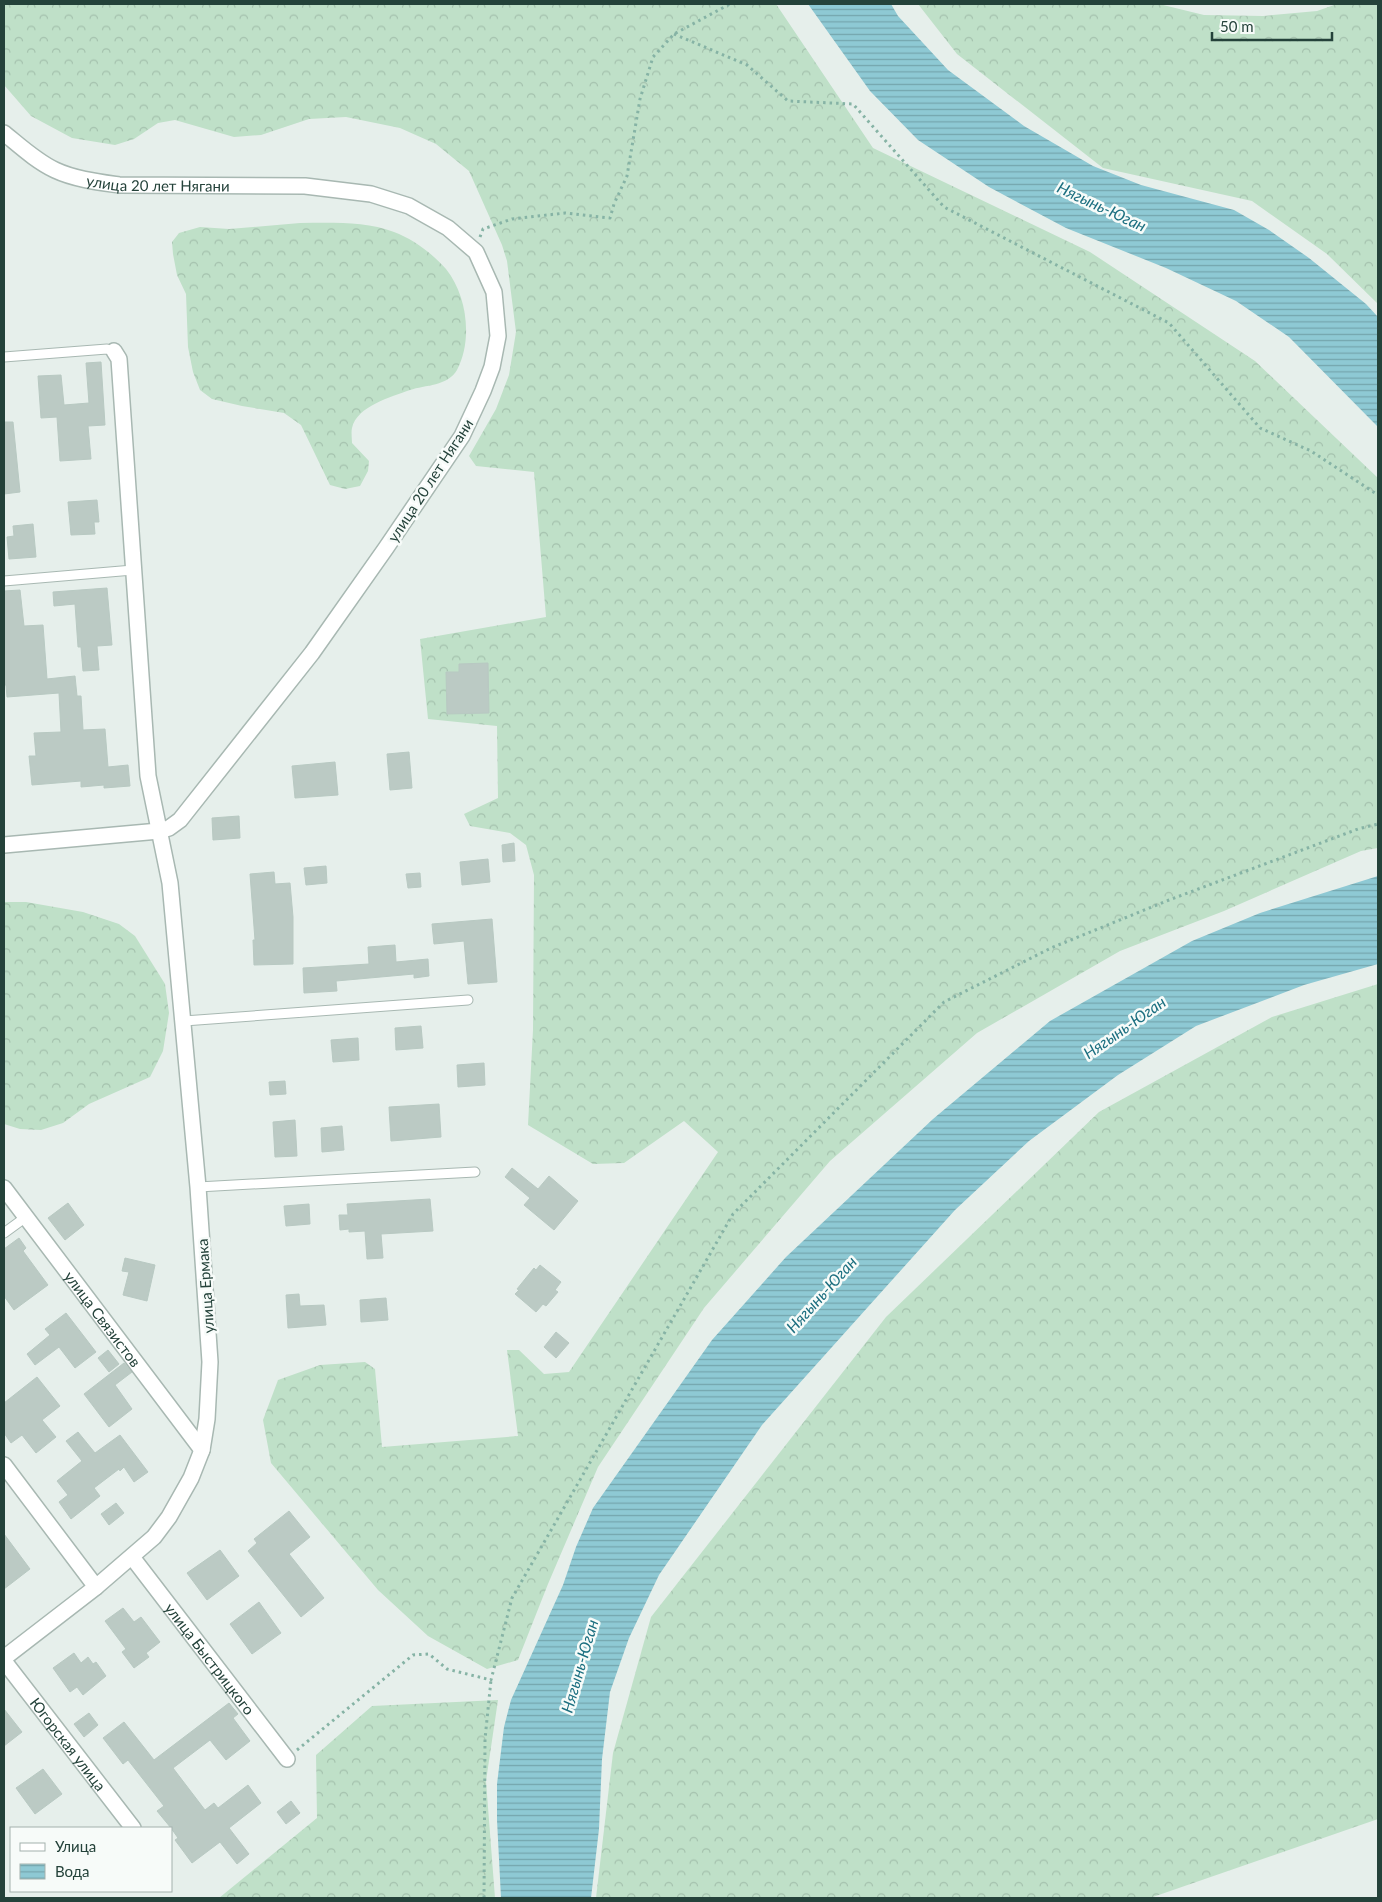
<svg xmlns="http://www.w3.org/2000/svg" width="1382" height="1902" viewBox="0 0 1382 1902" font-family="Lato,sans-serif">
  <style>
    .forest { fill: url(#forest-crowns) }
    .water { fill: url(#water-rules) }
    .building { fill: #bbcac4; stroke: #b8c9c2 }
    .lines { fill: none; stroke-linecap: round; stroke-linejoin: round }
    .service-casing { stroke: #a8b8b2; stroke-width: 11 }
    .minor-casing { stroke: #a8b8b2; stroke-width: 18 }
    .path { stroke: #86b3a5; stroke-width: 3; stroke-dasharray: 2.5 4; stroke-linecap: butt }
    .service { stroke: #fff; stroke-width: 9 }
    .minor { stroke: #fff; stroke-width: 15 }
    .labels { text-anchor: middle; dominant-baseline: central; stroke-width: 5; stroke-linejoin: round; paint-order: stroke }
    .street-label { font-size: 15px; fill: #24423a; stroke: #f7fbf9 }
    .water-label { font-size: 16px; font-style: italic; fill: #1c6f80; stroke: #f7fbf9 }
  </style>
  <defs>
    <pattern id="forest-crowns" width="20" height="18" patternUnits="userSpaceOnUse" patternTransform="scale(1.25)"><rect width="20" height="18" fill="#bfe0c8"/><path d="M2 6a3 3 0 1 1 6 0M12 15a3 3 0 1 1 6 0" fill="none" stroke="#a4c1ad"/></pattern>
    <pattern id="water-rules" width="6" height="5" patternUnits="userSpaceOnUse" patternTransform="scale(1.25)"><rect width="6" height="5" fill="#8ec9d4"/><path d="M0 2.5h6" fill="none" stroke="#74a5ad"/></pattern>
  </defs>
  <rect width="100%" height="100%" fill="#e6efeb"/>
  <g class="forest">
    <path d="M4,4h772l97,144 217,104 165,109 123,117v370l-17,3 -137,60 -104,40 -143,82 -147,128 -126,147 -106,159 -50,117 -30,76 -31,9 -59,-33 -50,-46 -107,-127 -8,-43 15,-40 42,-15 45,-3 10,7 7,78 136,-11 -11,-86h12l25,24 25,-2 149,-220 -34,-31 -60,42 -31,1 -65,-39 5,-95 1,-155 -8,-30 -16,-12 -40,-7 -6,-12 34,-16 -1,-72 -69,-7 -8,-80 126,-22 -12,-145 -58,-6 -7,-10 27,-47 13,-34 7,-43 -9,-71 -5,-16 -33,-74 -33,-27 -36,-16 -54,-11 -37,2 -48,16 -27,2 -59,-17 -17,3 -24,16 -19,6 -43,-7 -41,-22 -27,-31z"/>
    <path d="M918,4h241l45,11 59,1 54,-5 20,-7h41v300l-51,-50 -75,-53 -149,-33 -146,-114z"/>
    <path d="M300,223c31,0 65,-2 94,9 19,7 39,22 52,37 21,26 27,71 11,101 -9,16 -32,15 -47,20 -19,7 -53,16 -58,38 -1,4 0,11 0,15l17,18 -1,10 -8,15 -15,3 -15,-4 -29,-60 -17,-12 -42,-7 -30,-7 -12,-9 -7,-18 -5,-25 -2,-53 -9,-19 -4,-21 -1,-12 7,-9 21,-6 29,2z"/>
    <path d="M4,902h22l57,10 36,12 16,12 30,48 4,29 -6,38 -13,26 -61,27 -26,19 -22,7 -21,-1 -16,-5z"/>
    <path d="M1378,984v835l-228,79h-554l17,-145 38,-136 235,-300 213,-205 173,-95z"/>
    <path d="M498,1700l-12,81 9,117h-276l98,-80 -1,-63 56,-49z"/>
  </g>
  <g class="water">
    <path d="M808,4h83l7,12 50,54 76,56 69,40 48,19 93,25 35,20 40,28 57,46 12,13v110l-89,-90 -53,-36 -70,-33 -100,-40 -77,-41 -71,-47 -48,-49z"/>
    <path d="M1378,876v88l-74,21 -108,41 -78,49 -89,66 -74,69 -193,215 -103,150 -30,63 -19,54 -8,67 -3,70 -8,69h-90l-4,-78v-36l7,-57 7,-27 52,-115 13,-38 17,-39 119,-168 74,-83 147,-138 117,-98 142,-80 68,-28z"/>
  </g>
  <g class="building">
    <path d="M101,362l4,63 -17,1 3,33 -31,2 -3,-44 -16,1 -3,-42 23,-1 3,30 25,-2 -3,-40z"/>
    <path d="M4,422h9l7,70 -16,2z"/>
    <path d="M97,500l2,22h-5l1,12 -24,1 -3,-33z"/>
    <path d="M33,524l3,33 -27,2 -2,-22 7,-1 -1,-10z"/>
    <path d="M107,588l5,57 -15,1 2,24 -16,1 -2,-24h-3l-3,-43 -21,2 -1,-14z"/>
    <path d="M20,590l4,36 19,-1 4,54 28,-3 2,20h4l2,34 22,-1 3,38 20,-2 2,21 -26,2v-3l-23,2v-6l-49,4 -3,-29h7l-2,-23 27,-1 -2,-39 -52,4 -1,-12h-2v-94z"/>
    <path d="M488,663l1,50 -42,1 -1,-42h13v-8z"/>
    <path d="M409,752l3,36 -22,2 -3,-36z"/>
    <path d="M335,762l3,33 -43,3 -3,-32z"/>
    <path d="M239,816l1,22 -27,2 -1,-22z"/>
    <path d="M514,843l1,18 -12,1 -1,-17z"/>
    <path d="M488,859l2,23 -28,3 -2,-23z"/>
    <path d="M326,866l1,17 -21,2 -2,-17z"/>
    <path d="M274,872l1,12 15,-1 3,34v47l-39,1 -1,-25h2l-5,-66z"/>
    <path d="M420,873l1,14 -13,1 -2,-14z"/>
    <path d="M492,919l5,63 -29,2 -4,-43 -30,3 -2,-20z"/>
    <path d="M395,945l1,17 32,-3 1,17 -15,2v-4l-78,7 1,10 -33,2 -1,-25 66,-4 -1,-17z"/>
    <path d="M421,1026l2,22 -27,2 -1,-22z"/>
    <path d="M358,1038l1,22 -26,2 -2,-22z"/>
    <path d="M484,1063l1,22 -27,2 -1,-22z"/>
    <path d="M285,1081l1,13 -16,1 -1,-13z"/>
    <path d="M439,1104l2,33 -50,4 -2,-34z"/>
    <path d="M295,1120l2,36 -22,1 -2,-35z"/>
    <path d="M342,1126l2,24 -22,2 -1,-24z"/>
    <path d="M512,1168l26,21 11,-13 29,25 -24,29 -30,-25 6,-7 -25,-21z"/>
    <path d="M430,1199l3,32 -52,3 2,24 -16,1 -2,-28 -16,1v-3l-9,1 -1,-15h9l-1,-11z"/>
    <path d="M68,1203l16,22 -19,15 -17,-22z"/>
    <path d="M309,1204l1,20 -24,2 -2,-20z"/>
    <path d="M19,1238l7,10 -3,3 25,34 -34,25 -10,-14v-47z"/>
    <path d="M125,1258l30,7 -8,36 -24,-6 6,-23 -7,-1z"/>
    <path d="M540,1265l21,17 -6,8 3,2 -12,14 -3,-2 -7,8 -21,-18 4,-4 -2,-1 17,-21 2,2z"/>
    <path d="M299,1294l1,12 24,-1 2,20 -38,3 -2,-33z"/>
    <path d="M386,1298l2,22 -27,2 -1,-22z"/>
    <path d="M66,1313l30,39 -21,16 -16,-21 -24,18 -8,-11 23,-19 -5,-6z"/>
    <path d="M556,1332l13,11 -13,15 -12,-11z"/>
    <path d="M108,1350l11,14 -10,8 -11,-14z"/>
    <path d="M124,1363l8,9 -17,13 17,24 -23,18 -25,-33z"/>
    <path d="M37,1377l23,29 -18,14 14,17 -20,16 -14,-18 -11,8 -7,-10v-30z"/>
    <path d="M78,1432l17,21 25,-18 28,37 -14,10 -10,-15 -4,4 -1,-2 -25,19 6,8 -29,23 -12,-17 9,-7 -11,-14 25,-20 -16,-20z"/>
    <path d="M116,1503l8,10 -15,12 -8,-11z"/>
    <path d="M289,1511l21,26 -21,17 35,44 -23,19 -53,-66 9,-8 -3,-4z"/>
    <path d="M4,1534l26,35 -26,20z"/>
    <path d="M220,1550l19,26 -32,24 -20,-27z"/>
    <path d="M259,1602l22,31 -29,21 -22,-30z"/>
    <path d="M123,1608l11,14 7,-5 19,25 -14,11 3,4 -15,11 -12,-16 4,-3 -21,-28z"/>
    <path d="M74,1653l7,10 7,-6 5,7 3,-2 10,14 -23,19 -6,-8 -7,5 -17,-24z"/>
    <path d="M229,1703l9,11 -5,4 17,23 -24,19 -16,-20 -37,28 32,42 9,-7 4,5 30,-23 13,18 -32,25 20,26 -12,10 -17,-22 -28,21 -17,-23 3,-2 -7,-10 -14,-17 7,-5 -36,-46 -5,4 -20,-26 21,-16 30,38z"/>
    <path d="M4,1709l18,23 -18,14z"/>
    <path d="M89,1713l9,12 -14,12 -10,-13z"/>
    <path d="M43,1769l19,25 -27,20 -19,-26z"/>
    <path d="M291,1801l9,12 -14,11 -9,-12z"/>
  </g>
  <g class="lines">
    <defs>
      <g id="service">
        <path d="M4,357l103,-8 7,2"/>
        <path d="M4,581l129,-11"/>
        <path d="M184,1021l284,-21"/>
        <path d="M198,1187l277,-15"/>
        <path d="M4,1233l22,-16"/>
      </g>
      <g id="minor">
        <path id="s1" d="M4,133c16,13 32,28 51,37 19,9 43,12 64,15l186,1 66,8 38,12 39,22 28,24 18,40 4,44 -6,31 -9,24 -21,45 -76,112 -74,105 -132,167 -11,8 -10,3 -155,14"/>
        <path id="s2" d="M4,1188l198,262"/>
        <path d="M4,1465l92,122"/>
        <path id="s3" d="M132,1557l155,202"/>
        <path d="M4,1658l92,-71 58,-50 15,-20 22,-39 11,-28 5,-31 3,-57 -12,-175 -28,-304 -22,-107 -29,-417 -5,-8"/>
        <path id="s4" d="M4,1661l129,167"/>
      </g>
    </defs>
    <use href="#service" class="service-casing"/>
    <use href="#minor" class="minor-casing"/>
    <g class="path">
      <path d="M674,34l73,31 41,36 65,3 91,103 225,116 91,105 51,23 67,44"/>
      <path d="M480,237l3,-8 29,-10 53,-6 45,5 4,-14 13,-28 13,-77 13,-42 21,-23 56,-30"/>
      <path d="M297,1750l116,-95 16,-1 18,15 44,11 21,-82 221,-384 211,-212 107,-54 118,-48 189,-71 20,-5"/>
      <path d="M484,1898l1,-159 6,-59"/>
    </g>
    <use href="#service" class="service"/>
    <use href="#minor" class="minor"/>
  </g>
  <g class="labels">
    <g class="street-label">
      <text stroke="none"><textPath href="#s1" startOffset="168">улица 20 лет Нягани</textPath></text>
      <text transform="translate(430 480) rotate(-57)">улица 20 лет Нягани</text>
      <text transform="translate(205 1286) rotate(-94)">улица Ермака</text>
      <text stroke="none"><textPath href="#s2" startOffset="164">улица Связистов</textPath></text>
      <text stroke="none"><textPath href="#s3" startOffset="128">улица Быстрицкого</textPath></text>
      <text stroke="none"><textPath href="#s4" startOffset="105">Югорская улица</textPath></text>
    </g>
    <g class="water-label">
      <text transform="translate(1102 206) rotate(25)">Нягынь-Юган</text>
      <text transform="translate(1124 1027) rotate(-35)">Нягынь-Юган</text>
      <text transform="translate(821 1294) rotate(-48)">Нягынь-Юган</text>
      <text transform="translate(579 1666) rotate(-74)">Нягынь-Юган</text>
    </g>
  </g>
  <rect width="1382" height="1902" fill="none" stroke="#24423a" stroke-width="10"/>
  <rect x="10" y="1827" width="162" height="65" fill="#f7fbf9" stroke="#a3b1ad"/>
  <rect x="20" y="1843" width="25" height="8" fill="#ffffff" stroke="#a3b1ad"/>
  <text x="55" y="1852" font-size="15" fill="#24423a">Улица</text>
  <rect x="20" y="1864" width="25" height="15" fill="url(#water-rules)" stroke="#a3b1ad"/>
  <text x="55" y="1877" font-size="15" fill="#24423a">Вода</text>
  <path d="M1212 32v8h120v-8" fill="none" stroke="#24423a" stroke-width="2.5"/>
  <text x="1220" y="32" font-size="15" fill="#24423a" stroke="#f7fbf9" stroke-width="4" paint-order="stroke">50 m</text>
</svg>
